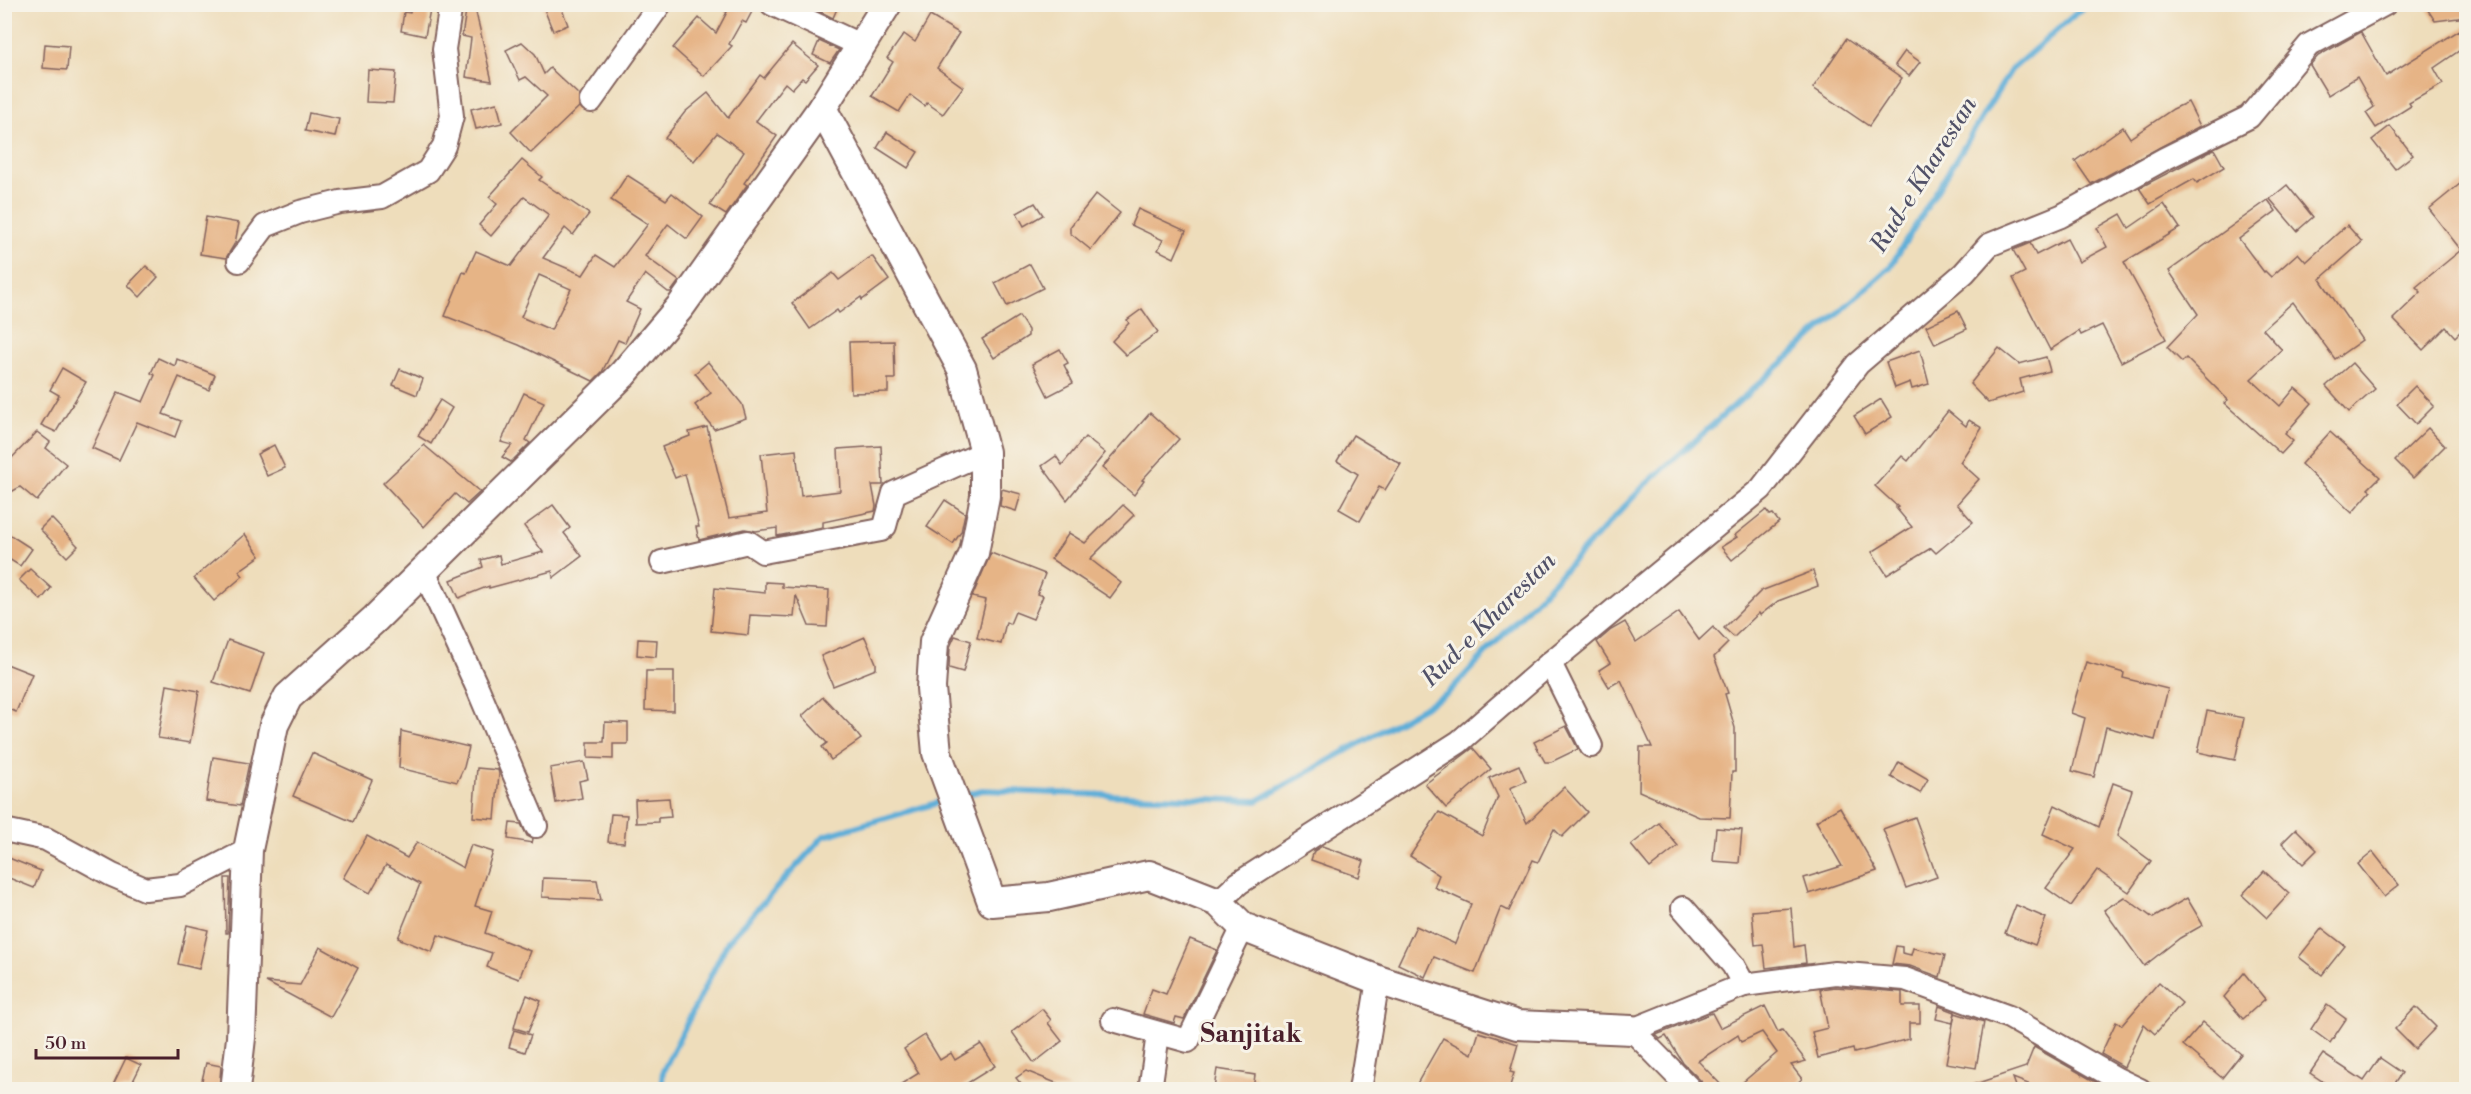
<svg xmlns="http://www.w3.org/2000/svg" width="2471" height="1094" viewBox="0 0 2471 1094" font-family="'Libre Bodoni',serif">
  <style>
    .lines { fill: none; stroke-linecap: round; stroke-linejoin: round }
    .stream { stroke: #5eaed8; stroke-width: 6 }
    .building { fill: #e6b486; fill-rule: evenodd }
    .minor-casing { stroke: #83625d; stroke-width: 26 }
    .tertiary-casing { stroke: #83625d; stroke-width: 32 }
    .minor { stroke: #fff; stroke-width: 22 }
    .tertiary { stroke: #fff; stroke-width: 28 }
    .labels { text-anchor: middle; dominant-baseline: central; stroke-width: 6; stroke-linejoin: round; paint-order: stroke }
    .water-label { font-size: 24px; font-style: italic; fill: #515168; stroke: #f7f3e8 }
    .quarter-label { font-size: 26px; font-weight: bold; fill: #4a1f2b; stroke: #f7f3e8 }
  </style>
  <rect width="100%" height="100%" fill="#f7f3e8"/>
  <filter id="ink" filterUnits="userSpaceOnUse"><feTurbulence type="fractalNoise" baseFrequency=".0167" numOctaves="2"/><feDisplacementMap in="SourceGraphic" scale="12" xChannelSelector="R" yChannelSelector="G"/><feConvolveMatrix kernelMatrix="1 2 1 2 8 2 1 2 1" color-interpolation-filters="sRGB"/></filter>
  <filter id="wash" filterUnits="userSpaceOnUse"><feTurbulence type="fractalNoise" baseFrequency=".008" numOctaves="4" result="noise"/><feDisplacementMap in="SourceGraphic" scale="24" xChannelSelector="R" yChannelSelector="G"/><feGaussianBlur stdDeviation="1.35" result="paint"/><feColorMatrix in="noise" values="0 0 0 0 0 0 0 0 0 0 0 0 0 0 0 0 0 1.4 0 .05"/><feComposite in="paint" operator="in"/></filter>
  <g filter="url(#wash)">
    <rect width="100%" height="100%" fill="#edb"/>
    <g class="lines">
      <g class="stream">
        <path d="M960,796l22,-6 275,11 190,-107 196,-207 247,-220 121,-197 76,-66"/>
        <path d="M661,1090l2,-19 65,-130 96,-105 123,-36"/>
      </g>
    </g>
    <g id="blocks">
      <g class="building">
        <path d="M411,4h20l-6,32 -24,-5 3,-19 6,1z"/>
        <path d="M467,4h7l18,77 -26,-4 5,-39 -9,-2z"/>
        <path d="M542,4h18l8,21 -15,6z"/>
        <path d="M713,4h43l-10,19 -4,-2 -13,23 3,2 -28,30 -31,-28 26,-30 17,15 11,-21z"/>
        <path d="M805,4h34l-6,14z"/>
        <path d="M2424,4h42v13l-31,4z"/>
        <path d="M930,16l29,17 -22,35 26,19 -20,27 -16,-11 -2,3 -15,-11 -11,17 -27,-16 21,-34 -6,-4 17,-24 11,8z"/>
        <path d="M2466,26v20l-32,22 9,16 -34,19 2,3 -35,22 -10,-15 8,-6 -17,-30 -29,18 -18,-30 8,-9 43,-24 25,44z"/>
        <path d="M1846,39l56,39 -33,48 -56,-38z"/>
        <path d="M819,41l20,9 -9,13 -17,-8z"/>
        <path d="M522,42l13,12 9,20 6,-6 29,27v12l-48,46 -20,-21 36,-36 -21,-19 -6,3 -14,-30z"/>
        <path d="M45,44l24,2 -2,24 -24,-2z"/>
        <path d="M792,44l26,21 -13,15 -3,-2 -10,11 -7,-6 -29,38 21,15 -33,47 3,2 -21,30 -16,-10 34,-53 -27,-19 -23,28 -29,-23 20,-26 23,-19 20,25 32,-43 4,3z"/>
        <path d="M1905,51l15,11 -11,14 -14,-11z"/>
        <path d="M368,70l28,2 -3,31 -27,-1z"/>
        <path d="M2188,102l12,24 -109,58 -16,-23 48,-34 7,11 43,-29z"/>
        <path d="M497,103l5,20 -26,6 -5,-20z"/>
        <path d="M309,113l30,6 -4,18 -30,-6z"/>
        <path d="M2390,126l23,29 -18,14 -23,-29z"/>
        <path d="M887,132l31,20 -10,16 -31,-20z"/>
        <path d="M2214,149l10,18 -27,16 -3,-4 -44,25 -11,-16z"/>
        <path d="M522,160l20,17 -3,3 50,34 -16,21 -8,-7 -22,30 40,17 13,-20 19,12 33,-43 -37,-24 16,-25 39,25 6,-7 31,24 -16,22 -19,-15 -19,26 -4,6 34,25 -8,11h-3l-23,-18 -19,28 14,7 -15,34 -7,-3 -16,32 -9,9 -74,-36 -74,-29 18,-44 3,1 10,-22 35,15 38,-51 -25,-18 -33,39 -12,-11 18,-21 -8,-7zM539,275l32,14 -20,41 -30,-13z"/>
        <path d="M2466,179v147l-11,11 -9,-10 -23,23 -30,-31 28,-27 -5,-5 45,-37 -32,-41z"/>
        <path d="M2287,185l26,32 -16,14 -27,-32z"/>
        <path d="M1096,194l24,19 -29,37 -21,-17v-6z"/>
        <path d="M2268,200l8,11 -37,28 25,33 1,-1 6,6 27,-24 8,9 41,-37 15,17 -42,37 42,61 -27,19 -42,-57 -30,27 19,21 -31,29 29,27 15,-18 17,15 -27,31 8,7 -12,13 -57,-51 4,-3 -42,-42 -4,4 -15,-15 31,-33 -29,-43z"/>
        <path d="M1035,203l8,12 -19,11 -7,-13z"/>
        <path d="M2164,204l16,24 -56,34 42,77 -45,23 -19,-37 -21,10 -2,-4 -29,19 -37,-72 12,-6 -12,-22 17,-7 6,12 31,-16 12,23 28,-15 -10,-19 24,-14 8,14z"/>
        <path d="M1138,209l48,22 -12,27 -16,-8 5,-10 -32,-15z"/>
        <path d="M206,217l33,6 -4,20 -9,15 -26,-4z"/>
        <path d="M872,256l17,24 -27,20 -1,-3 -22,16 -2,-3 -27,19 -18,-26 41,-30 6,7z"/>
        <path d="M1030,264l13,24 -36,18 -12,-23z"/>
        <path d="M146,266l12,11 -18,20 -12,-12z"/>
        <path d="M1142,309l16,23 -32,23 -14,-14 17,-18 -2,-3z"/>
        <path d="M1958,311l9,18 -32,15 -9,-18z"/>
        <path d="M1019,316l9,14v6l-34,22 -12,-19z"/>
        <path d="M894,341l1,38h-7v13l-37,1 -2,-51z"/>
        <path d="M1999,348l20,16 27,-7 4,14 -30,8 3,13 -35,11 -18,-19z"/>
        <path d="M1060,349l8,14 -4,2 9,18 -25,13 -16,-32z"/>
        <path d="M1920,350l9,34 -17,5 -2,-7 -15,6 -9,-26z"/>
        <path d="M158,358l17,8 2,-7 38,16 -6,15 -30,-13 -16,37 18,7 -6,16 -38,-15 -18,38 -27,-12 26,-56 25,10 12,-27 -4,-2z"/>
        <path d="M708,362l34,42 4,14 -32,11 -19,-24 16,-12 -16,-20z"/>
        <path d="M2352,363l23,26 -26,23 -23,-26z"/>
        <path d="M62,368l24,14 -30,50 -15,-7 18,-30 -9,-5z"/>
        <path d="M400,369l23,10 -6,16 -24,-10z"/>
        <path d="M2415,386l19,20 -18,18 -19,-20z"/>
        <path d="M524,393l20,9 -18,38 4,3 -19,19 -9,-5 10,-12 -11,-3z"/>
        <path d="M1881,399l11,18 -27,17 -11,-18z"/>
        <path d="M440,400l12,8 -21,36 -13,-8z"/>
        <path d="M1948,411l18,15 3,-6 13,8 -22,34 19,17 -22,25 16,18 -37,31 -5,-5 -44,27 -15,-23 40,-25 -16,-19 2,-1 -23,-21 27,-30 6,5z"/>
        <path d="M1150,413l29,26 -37,41 2,1 -10,14 -32,-27z"/>
        <path d="M707,427l22,91 38,-5 -6,-59 35,-4 5,46 39,-5 -2,-42 43,-3 2,39h-11l4,21 -1,5 -52,11v5l-46,9v-8l-21,3 -11,-2 -46,11 -3,-13h3l-14,-53 -10,4 -13,-31 28,-11 -1,-4z"/>
        <path d="M2428,428l17,18 -32,32 -18,-18z"/>
        <path d="M37,432l13,10 -4,6 20,16 -29,37 -17,-14 -16,9v-30z"/>
        <path d="M2330,432l50,45 -12,12 3,2 -19,22 -51,-49z"/>
        <path d="M1353,435l48,29 -16,26 -6,-3 -19,34 -21,-12 19,-35 -21,-13z"/>
        <path d="M1085,437l20,16 -38,47 -25,-34 14,-10 6,9z"/>
        <path d="M274,445l11,23 -18,8 -10,-22z"/>
        <path d="M424,445l56,47 -13,12 -12,-10 -31,33 -41,-44z"/>
        <path d="M1002,489l19,5 -5,17 -16,-5z"/>
        <path d="M945,500l20,13 -4,19 -8,12 -26,-17z"/>
        <path d="M553,505l17,23 -6,5 18,23 -29,22 -1,-7 -63,17v-2l-30,12 -8,-18 32,-13 -2,-7 18,-5 2,9 42,-12 -19,-26z"/>
        <path d="M1123,505l11,10 -44,44 31,24 -11,15 -59,-39 18,-26 16,10z"/>
        <path d="M1766,510l4,5 3,-1 6,8 -47,38 -11,-13 16,-10 -2,-2z"/>
        <path d="M51,518l27,28 -11,11 -27,-28z"/>
        <path d="M4,531l28,18 -12,17 -16,-10z"/>
        <path d="M245,534l15,22 -21,15 4,5 -29,25 -20,-23z"/>
        <path d="M991,553l54,21 -8,20 6,2 -10,23 -18,-7 -5,12 -4,-2 -5,22 -24,-6 9,-38 -14,-3z"/>
        <path d="M30,569l21,19 -10,12 -22,-20z"/>
        <path d="M1813,571l5,15 -40,15 -18,14 -1,-2 -25,24 -10,-9 37,-37z"/>
        <path d="M765,582l17,1v4l47,3 -2,37 -18,-1 -13,-31 -2,22 -44,-2 -2,20 -37,-4 4,-43 50,5z"/>
        <path d="M1679,612l20,28 14,-13 15,16 -14,14 14,36 -3,1 10,34v44h-3l-2,46 -31,-1 -60,-26 1,-44h12l-31,-67 -12,7 -10,-17 11,-7 -13,-21 14,-12 14,-8 11,20z"/>
        <path d="M955,636l16,5 -8,31 -14,-4 1,-21z"/>
        <path d="M865,637l11,26v6l-43,17 -12,-30z"/>
        <path d="M638,639l19,1 -1,17 -19,-2z"/>
        <path d="M228,640l36,13 -14,41 -37,-12z"/>
        <path d="M2086,662l38,11 -1,5 45,11 -13,51 -49,-13 -12,50 -22,-6 13,-53 -14,-5z"/>
        <path d="M4,663l28,11 -16,38 -12,-5z"/>
        <path d="M646,671h28v40l-29,-1z"/>
        <path d="M167,685l32,6 -9,52 -32,-5z"/>
        <path d="M823,697l28,29 10,13 -30,21 -9,-13 5,-4 -25,-27z"/>
        <path d="M2207,711l37,7 -9,42 -37,-8z"/>
        <path d="M605,722l23,1v21h-15v15l-25,-1v-16h16z"/>
        <path d="M1566,726l12,23 -27,13h-6l-11,-20z"/>
        <path d="M401,731l68,16 -5,20 -7,15 -58,-14z"/>
        <path d="M1473,748l18,21 -45,39 -21,-24z"/>
        <path d="M312,753l60,27 -19,42 -60,-26z"/>
        <path d="M213,757l36,6 -9,43 -34,-5z"/>
        <path d="M584,762l4,17 -9,2 3,17 -26,5 -6,-35z"/>
        <path d="M1899,762l29,17 -8,14 -29,-16z"/>
        <path d="M1519,765l7,16 -16,7 17,35 37,-36 23,25 -25,25 -8,-8 -16,33 -5,-2 -24,51 -8,-4 -26,66 -41,-16 -9,20 -27,-13 18,-38 39,18 16,-40 -37,-17 5,-12 -29,-19 29,-44 43,24 16,-39 -9,-19z"/>
        <path d="M477,768l21,2 1,4 -4,45 -22,-2z"/>
        <path d="M2113,783l19,7 -15,46 34,25 -22,31 -32,-22 -26,36 -25,-18 29,-39 -32,-15 12,-29 44,22z"/>
        <path d="M669,798l2,19 -13,1v4l-22,1 -1,-23z"/>
        <path d="M1840,807l37,64 -68,23 -5,-16 38,-12 -26,-45z"/>
        <path d="M611,814l16,1 -3,28 -16,-1z"/>
        <path d="M1915,817l22,60 -31,11 -23,-59z"/>
        <path d="M510,823l11,1 6,12 6,3 -1,4 -24,-4z"/>
        <path d="M1659,823l19,23 -28,22 -19,-23z"/>
        <path d="M1716,828l26,2 -3,33 -26,-2z"/>
        <path d="M2296,829l21,21 -14,14 -21,-21z"/>
        <path d="M367,836l40,22 10,-16 46,26 8,-23 22,7 -18,54 17,5 -7,22 45,18 -11,28 -32,-12 5,-14 -54,-18 -6,17 -34,-14 22,-54 -34,-19 -16,28 -27,-15z"/>
        <path d="M1322,846l42,15 -5,16 -48,-17 3,-9z"/>
        <path d="M2373,852l26,33 -15,12 -26,-33z"/>
        <path d="M4,856l37,15 -7,17 -30,-12z"/>
        <path d="M2264,871l25,23 -22,24 -25,-23z"/>
        <path d="M225,878h5l-2,55h-2z"/>
        <path d="M543,878l54,2 4,20 -59,-3z"/>
        <path d="M2124,897l29,21 34,-20 16,27 -23,13 -36,28 -40,-56z"/>
        <path d="M2016,905l30,13 -11,27 -30,-12z"/>
        <path d="M1791,908l3,39 10,-2 2,18 -40,5 -3,-24 -8,1 -3,-34z"/>
        <path d="M187,925l21,5 -9,39 -21,-5z"/>
        <path d="M2322,928l23,18 -23,29 -23,-18z"/>
        <path d="M1190,939l27,11 -33,69 -8,-2 -2,6 -31,-9 9,-25 14,5z"/>
        <path d="M1896,946l6,1v6l9,2 2,-7 32,7 -5,22 -30,-11 -18,-2z"/>
        <path d="M320,947l38,21 -27,49 -65,-35 34,3z"/>
        <path d="M2244,973l21,26 -22,20 -19,-22z"/>
        <path d="M2159,982l23,21 -27,31 -11,-10 -20,43 -23,-13 15,-32 6,3z"/>
        <path d="M1835,987l67,5v14h18v17h-11v16l-55,14 -1,-4 -35,9 -6,-26 16,-4 -8,-39z"/>
        <path d="M527,995l14,6 -13,31 -14,-4 5,-19 2,1z"/>
        <path d="M2327,1005l19,14 -16,24 -19,-14z"/>
        <path d="M1765,1006l13,26 4,-2 24,31 -15,4 11,14 -12,10h-55l42,-36 -15,-21 -21,10 -3,-7 -40,26 27,28h-21l-3,-8 -18,-18 -17,-27 -6,3 -4,-4 56,-22 8,15z"/>
        <path d="M1939,1006l16,6 -2,11 -17,-4z"/>
        <path d="M2416,1007l20,20 -21,22 -20,-20z"/>
        <path d="M1042,1009l9,11 -3,3 14,18 -28,22 -22,-31z"/>
        <path d="M1955,1013l29,9 -8,46 -30,-5z"/>
        <path d="M2203,1022l38,32 -19,24 -39,-33z"/>
        <path d="M514,1030l17,5 -6,17 -16,-5z"/>
        <path d="M1479,1032l39,12 -8,28 4,1 -5,16h-95l29,-51 29,16z"/>
        <path d="M925,1035l15,25 11,-7 4,7 26,-16 14,22 -37,23h-65l26,-16 -15,-24z"/>
        <path d="M2034,1047l74,42h-67l-28,-11 4,11h-50l-1,-2 60,-20z"/>
        <path d="M2323,1054l41,27 16,-23 22,15 -11,16h-57l-24,-16z"/>
        <path d="M126,1058l15,7 -12,24h-18z"/>
        <path d="M206,1063l15,3 -2,23h-19z"/>
        <path d="M1217,1069l38,6 -2,14h-39z"/>
        <path d="M1026,1071l45,18h-46l-9,-11z"/>
      </g>
    </g>
  </g>
  <g filter="url(#ink)">
    <use href="#blocks" fill-opacity="0" stroke="#83625d" stroke-width="1.5"/>
    <g class="lines">
      <defs>
        <g id="minor">
          <path d="M772,4l90,42"/>
          <path d="M591,101l69,-97"/>
          <path d="M239,261l26,-35 35,-14 40,-10 42,-5 46,-26 16,-25 8,-30 -8,-67 7,-45"/>
          <path d="M662,562l86,-20 15,10 118,-22 4,-4 9,-33 91,-41"/>
          <path d="M424,571l54,118 58,137"/>
          <path d="M1550,663l41,83"/>
          <path d="M4,830l42,9 66,36 33,14 35,-4 68,-35"/>
          <path d="M1218,902l21,-19 220,-141 91,-79 211,-174 97,-125 106,-91 25,-28 72,-29 103,-57 85,-42 60,-72 76,-41"/>
          <path d="M1683,908l50,57 11,20"/>
          <path d="M1113,1020l75,21 55,-114"/>
          <path d="M1150,1090l8,-56"/>
          <path d="M1360,1090l18,-110"/>
          <path d="M1691,1090l-59,-60 112,-45 91,-12 70,6 104,38 108,62 23,11"/>
        </g>
        <g id="tertiary">
          <path d="M822,108l140,261 23,83v44l-11,57 -40,89 -3,46 6,65 55,149 57,-5 100,-22 69,27 25,25 135,53 139,45 115,5"/>
          <path d="M235,1090l6,-52 7,-188 26,-125 14,-28 87,-78 248,-245 58,-68 141,-198 65,-104"/>
        </g>
      </defs>
      <use href="#minor" class="minor-casing"/>
      <use href="#tertiary" class="tertiary-casing"/>
      <use href="#minor" class="minor"/>
      <use href="#tertiary" class="tertiary"/>
    </g>
  </g>
  <g class="labels">
    <g class="water-label">
      <text transform="translate(1924 175) rotate(-58)">Rud-e Kharestan</text>
      <text transform="translate(1489 620) rotate(-45)">Rud-e Kharestan</text>
    </g>
    <g class="quarter-label">
      <text x="1251" y="1034">Sanjitak</text>
    </g>
  </g>
  <rect width="2471" height="1094" fill="none" stroke="#f7f3e8" stroke-width="24"/>
  <path d="M36 1049v9h142v-9" fill="none" stroke="#4a1f2b" stroke-width="3"/>
  <text x="45" y="1049" font-size="18" fill="#4a1f2b" stroke="#f7f3e8" stroke-width="4.5" paint-order="stroke">50 m</text>
</svg>
